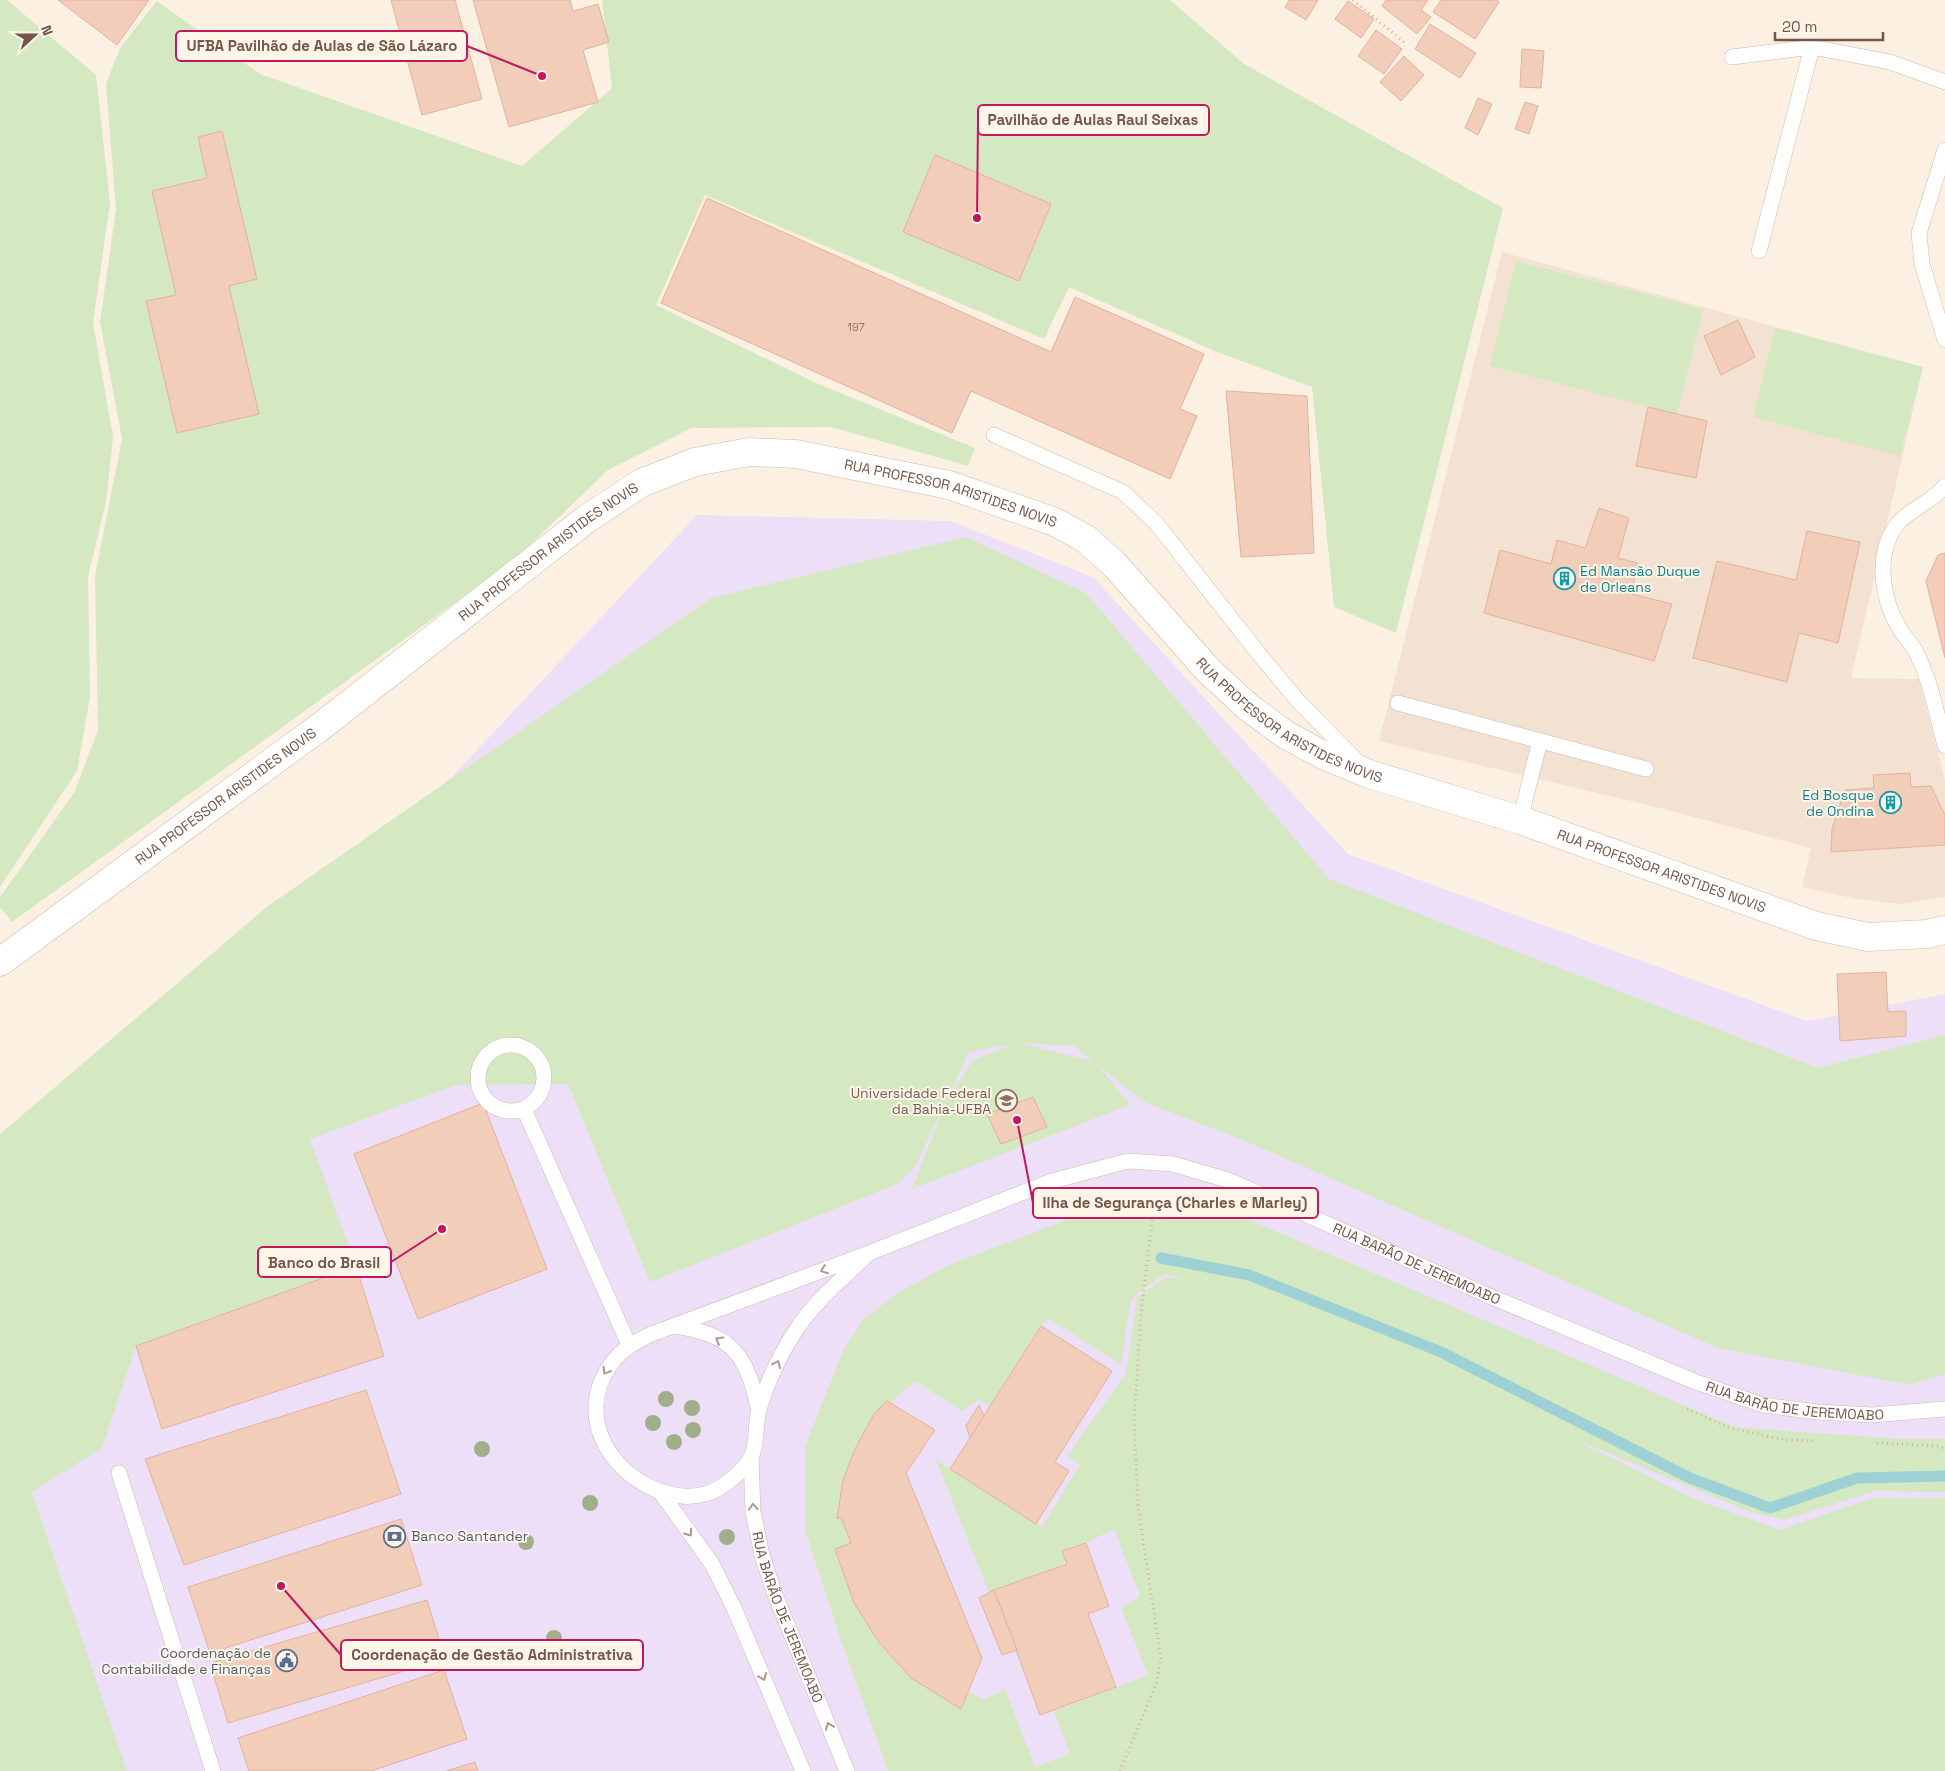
<svg xmlns="http://www.w3.org/2000/svg" width="1945" height="1771" viewBox="0 0 1945 1771" font-family="'Space Grotesk',sans-serif">
  <style>
    .residential { fill: #f3e2d1 }
    .education { fill: #eddff8 }
    .green { fill: #d4e9c1; fill-rule: evenodd }
    .lines { fill: none; stroke-linecap: round; stroke-linejoin: round }
    .stream { stroke: #9ed1d6; stroke-width: 11 }
    .building { fill: #f1cdba; stroke: #e3b29b }
    .service-casing { stroke: #cfb9ac; stroke-width: 16 }
    .minor-casing { stroke: #cfb9ac; stroke-width: 29 }
    .path { stroke: #d5b09e; stroke-width: 3; stroke-dasharray: 1 4; stroke-linecap: butt }
    .service { stroke: #fff; stroke-width: 15 }
    .minor { stroke: #fff; stroke-width: 28 }
    .tree { fill: #a0ae8a }
    .oneway { stroke: #ab9992 }
    .labels { text-anchor: middle; dominant-baseline: central; stroke-width: 4; stroke-linejoin: round; paint-order: stroke }
    .number-label { font-size: 11px; fill: #927365 }
    .street-label { font-size: 14px; fill: #735549; stroke: #fff5e8 }
    .culture-label { font-size: 14px; fill: #0d838f; stroke: #fff5e8; text-anchor: start }
    .education-label { font-size: 14px; fill: #785e54; stroke: #fff5e8; text-anchor: end }
    .service-label { font-size: 14px; fill: #4e5e75; stroke: #fff5e8; text-anchor: start }
    .leader { fill: none; stroke: #c2185b; stroke-width: 2 }
    .callout-dot { fill: #c2185b; stroke: #fff5e8; stroke-width: 2 }
    .callout { fill: #fff5e8; stroke: #c2185b; stroke-width: 2 }
    .callout-label { font-size: 15px; text-anchor: middle; font-weight: bold; fill: #735549 }
  </style>
  <rect width="100%" height="100%" fill="#fcf0e2"/>
  <path class="residential" d="M1502,252l421,115 -72,311 68,1 26,101v117l-45,7 -44,-5 -54,-12 9,-39 -155,-41 -277,-66z"/>
  <path class="education" d="M697,515l253,6 143,56 255,277 459,167 138,-27v777h-1945v-628l365,-273z"/>
  <g class="green">
    <path d="M0,0h7l89,75 14,128 -17,120 20,114 -7,64 -18,76 2,120 -13,74 -77,116z"/>
    <path d="M602,0h568l74,64 259,144 -107,425 -62,-26 -22,-220 -100,-37 -143,-63 -25,52 -339,-144 -49,110 160,78 159,65 -7,18 -137,-39 -140,1 -83,42 -94,90 -502,362 -12,-15v-10l74,-104 24,-63 -3,-154 27,-137 -22,-117 16,-113 -10,-125 14,-36 37,-47 103,73 262,92 90,-78z"/>
    <path d="M1516,261l187,48 -26,105 -187,-48z"/>
    <path d="M1775,328l148,39 -23,89 -147,-39z"/>
    <path d="M966,537l120,56 243,286 489,189 127,-33v339l-35,11 -192,-37 -475,-208 -99,-38 -47,-38 33,41 -218,84 33,-86 -29,62 -18,19 -248,98 -82,-198 -112,1 -146,54 46,127 -220,80 -34,102 -70,44 95,279h-127v-637l268,-228 443,-308zM1022,1043l52,3 19,15 -71,-17zM1014,1044l-41,16 -26,39 22,-47z"/>
    <path d="M1137,1193l89,17 509,217 165,12h45v53l-70,-1 -91,29 -36,-9 -176,-73 120,60 88,32 93,-32h72v273h-1057l-48,-133 -35,-109v-82l38,-96 20,-31 33,-26 53,-29zM1164,1274l23,5 -20,-2 -30,20 -11,77 -59,82 13,9 -38,62 -106,-67 54,135 82,-35 -5,-13 19,-4 28,-14 26,67 -19,12 27,67 -94,37 16,42 -35,13 -30,-78 -22,11 -49,-30 -43,-267 24,-22 47,30 17,-12 11,8 45,-74 13,-15 73,47 10,-66z"/>
  </g>
  <g class="lines">
    <path class="stream" d="M1161,1258l88,17 192,77 249,126 80,30 87,-30 88,-2"/>
  </g>
  <g class="building">
    <path d="M58,0h91l-32,45z"/>
    <path d="M391,0h64l27,99 -60,16z"/>
    <path d="M473,0h97l3,11 25,-7 11,38 -26,8 15,52 -89,25z"/>
    <path d="M1289,0h29l-12,20 -21,-13z"/>
    <path d="M1386,0h42l-7,10 10,7 -14,17 -35,-28z"/>
    <path d="M1441,0h56l2,2 -24,37 -42,-27z"/>
    <path d="M1348,1l26,18 -13,19 -26,-19z"/>
    <path d="M1430,24l46,29 -16,25 -45,-29z"/>
    <path d="M1376,30l26,19 -18,25 -26,-18z"/>
    <path d="M1522,49l22,2 -3,37 -21,-1z"/>
    <path d="M1404,56l20,19 -23,26 -21,-19z"/>
    <path d="M1478,98l14,6 -14,31 -13,-7z"/>
    <path d="M1525,102l13,4 -9,28 -14,-5z"/>
    <path d="M222,131l35,148 -28,7 30,128 -82,19 -31,-132 30,-6 -24,-104 55,-13 -9,-41z"/>
    <path d="M935,155l116,49 -32,77 -116,-49z"/>
    <path d="M707,198l344,154 24,-55 129,57 -24,55 17,7 -27,63 -199,-88 -19,42 -291,-130z"/>
    <path d="M1738,320l17,37 -34,18 -17,-39z"/>
    <path d="M1226,391l81,5 7,157 -73,4z"/>
    <path d="M1648,407l59,14 -11,57 -60,-12z"/>
    <path d="M1599,508l30,10 -11,40 19,5 -5,31 40,10 -18,57 -170,-48 16,-63 51,14 6,-24 28,8z"/>
    <path d="M1807,531l53,11 -22,101 -39,-10 -12,49 -94,-24 24,-97 79,19z"/>
    <path d="M1945,553v105l-19,-77 12,-26z"/>
    <path d="M1910,773l1,14 20,-1 14,29v30l-114,7 1,-23 13,-39 29,-2 -1,-13z"/>
    <path d="M1886,972l2,40 18,-1v25l-66,5 -3,-67z"/>
    <path d="M1033,1097l14,30 -46,17 -14,-30z"/>
    <path d="M483,1103l64,166 -129,50 -64,-165z"/>
    <path d="M356,1266l28,90 -222,73 -26,-83z"/>
    <path d="M1041,1326l71,45 -57,91 14,9 -33,53 -86,-55z"/>
    <path d="M366,1390l35,104 -217,71 -39,-106z"/>
    <path d="M887,1401l48,29 -29,43 76,185 -21,51 -50,-31 -33,-37 -24,-38 -19,-54 16,-6 -10,-26 -4,2 6,-39 12,-31 19,-35z"/>
    <path d="M979,1405l5,11 -14,22 -4,-12z"/>
    <path d="M401,1519l21,66 -212,68 -22,-66z"/>
    <path d="M1086,1543l23,63 -21,8 28,73 -76,28 -46,-125 73,-26 -5,-13z"/>
    <path d="M994,1590l23,60 -15,5 -23,-57z"/>
    <path d="M427,1600l18,59 -217,64 -18,-60z"/>
    <path d="M444,1670l23,69 -96,32h-122l-11,-33z"/>
    <path d="M475,1762l3,9h-32z"/>
  </g>
  <g class="lines">
    <defs>
      <g id="service">
        <path d="M1732,57l80,-10 78,15 55,20"/>
        <path d="M1945,150l-26,83 3,31 23,76"/>
        <path d="M1759,251l53,-204"/>
        <path d="M994,435l129,57 33,31 103,131 39,47 61,62"/>
        <path d="M1945,486c-12,15 -32,22 -45,35 -26,29 -19,78 0,108 5,9 13,16 17,25 14,28 20,61 28,92"/>
        <path d="M1398,703l248,66"/>
        <path d="M1520,820l20,-79"/>
        <circle cx="511" cy="1078" r="33"/>
        <path d="M524,1109l105,236"/>
        <path id="s1" d="M869,1253c-25,24 -54,48 -73,77 -16,24 -28,50 -37,79 -4,14 -1,34 -8,48 -6,13 -29,32 -43,36 -21,7 -43,2 -62,-8 -48,-26 -68,-82 -31,-126 9,-11 21,-17 34,-24l220,-82 183,-72 76,-20 45,3 58,17 256,114 209,87 67,23 54,7 55,3 73,-6"/>
        <path d="M675,1326c59,9 71,29 84,84"/>
        <path id="s2" d="M751,1457l2,55 9,43 12,37 73,179"/>
        <path d="M119,1473l94,298"/>
        <path d="M661,1493l51,71 22,44 69,163"/>
      </g>
      <g id="minor">
        <path id="s3" d="M0,962l324,-238 264,-206 53,-35 54,-21 54,-10 47,2 153,31 106,37 31,17 28,25 95,107 39,36 38,28 37,20 46,19 151,46 296,106 52,11 59,-3 18,-4"/>
      </g>
    </defs>
    <use href="#service" class="service-casing"/>
    <use href="#minor" class="minor-casing"/>
    <g class="path">
      <path d="M1353,0l52,43"/>
      <path d="M1687,1409l43,19 56,12 30,1"/>
      <path d="M1877,1443l61,3 7,3"/>
      <path d="M1120,1771l36,-87 5,-25 -23,-152 -4,-88 7,-106 15,-124"/>
    </g>
    <use href="#service" class="service"/>
    <use href="#minor" class="minor"/>
  </g>
  <g class="tree">
    <circle cx="666" cy="1399" r="8"/>
    <circle cx="692" cy="1408" r="8"/>
    <circle cx="653" cy="1423" r="8"/>
    <circle cx="693" cy="1430" r="8"/>
    <circle cx="674" cy="1442" r="8"/>
    <circle cx="482" cy="1449" r="8"/>
    <circle cx="590" cy="1503" r="8"/>
    <circle cx="727" cy="1537" r="8"/>
    <circle cx="526" cy="1542" r="8"/>
    <circle cx="554" cy="1638" r="8"/>
  </g>
  <defs><path id="oneway-chevron" d="M-2-3.5L2.5 0L-2 3.5" fill="none" stroke-width="1.6" stroke-linecap="round" stroke-linejoin="round" transform="scale(1.25)"/></defs>
  <g class="oneway">
    <use href="#oneway-chevron" transform="translate(824 1270) rotate(159)"/>
    <use href="#oneway-chevron" transform="translate(719 1340) rotate(-149)"/>
    <use href="#oneway-chevron" transform="translate(777 1364) rotate(-65)"/>
    <use href="#oneway-chevron" transform="translate(606 1371) rotate(121)"/>
    <use href="#oneway-chevron" transform="translate(753 1507) rotate(-94)"/>
    <use href="#oneway-chevron" transform="translate(689 1533) rotate(54)"/>
    <use href="#oneway-chevron" transform="translate(763 1677) rotate(67)"/>
    <use href="#oneway-chevron" transform="translate(829 1726) rotate(-112)"/>
  </g>
  <defs>
    <symbol id="building-ring" viewBox="-11 -11 22 22"><circle r="9.5" fill="#fff5e8" stroke="#0f9aa8" stroke-width="1.5"/><path d="M-4-6H4V6H1V3H-1V6H-4ZM-2.5-4.3h1.7v1.8h-1.7ZM.8-4.3h1.7v1.8H.8ZM-2.5-1h1.7V.8h-1.7ZM.8-1h1.7V.8H.8Z" fill="#0f9aa8"/></symbol>
    <symbol id="university-ring" viewBox="-11 -11 22 22"><circle r="9.5" fill="#fff5e8" stroke="#8d6e63" stroke-width="1.5"/><path d="M0-5L7-2L0 1L-7-2ZM-4 1L0 2.5L4 1V4Q0 6-4 4Z" fill="#8d6e63"/></symbol>
    <symbol id="bank-ring" viewBox="-11 -11 22 22"><circle r="9.5" fill="#fff5e8" stroke="#5c6f8a" stroke-width="1.5"/><path d="M-6-4H6V4H-6ZM0-2.3a2.3 2.3 0 1 0 0 4.6a2.3 2.3 0 1 0 0-4.6Z" fill="#5c6f8a"/></symbol>
    <symbol id="civic-ring" viewBox="-11 -11 22 22"><circle r="9.5" fill="#fff5e8" stroke="#5c6f8a" stroke-width="1.5"/><path d="M-.6-6.5H3V-4.5H.6V-3L4-1V1h2V6H-6V1h2V-1L-.6-3ZM-1.2 2.5V6h2.4V2.5Z" fill="#5c6f8a"/></symbol>
  </defs>
  <g fill-rule="evenodd">
    <use href="#building-ring" x="1552" y="566" width="25" height="25"/>
    <use href="#building-ring" x="1878" y="790" width="25" height="25"/>
    <use href="#university-ring" x="994" y="1088" width="25" height="25"/>
    <use href="#bank-ring" x="382" y="1524" width="25" height="25"/>
    <use href="#civic-ring" x="274" y="1648" width="25" height="25"/>
  </g>
  <g class="labels">
    <g class="number-label">
      <text x="856" y="327">197</text>
    </g>
    <g class="street-label">
      <text stroke="none"><textPath href="#s3" startOffset="1120">RUA PROFESSOR ARISTIDES NOVIS</textPath></text>
      <text stroke="none"><textPath href="#s3" startOffset="685">RUA PROFESSOR ARISTIDES NOVIS</textPath></text>
      <text stroke="none"><textPath href="#s3" startOffset="1540">RUA PROFESSOR ARISTIDES NOVIS</textPath></text>
      <text stroke="none"><textPath href="#s3" startOffset="280">RUA PROFESSOR ARISTIDES NOVIS</textPath></text>
      <text stroke="none"><textPath href="#s3" startOffset="1945">RUA PROFESSOR ARISTIDES NOVIS</textPath></text>
      <text stroke="none"><textPath href="#s1" startOffset="1375">RUA BARÃO DE JEREMOABO</textPath></text>
      <text stroke="none"><textPath href="#s1" startOffset="1780">RUA BARÃO DE JEREMOABO</textPath></text>
      <text stroke="none"><textPath href="#s2" startOffset="166">RUA BARÃO DE JEREMOABO</textPath></text>
    </g>
    <g class="culture-label">
      <text x="1580" y="571">Ed Mansão Duque<tspan x="1580" dy="16">de Orleans</tspan></text>
      <text x="1874" y="795" text-anchor="end">Ed Bosque<tspan x="1874" dy="16">de Ondina</tspan></text>
    </g>
    <g class="education-label">
      <text x="991" y="1093">Universidade Federal<tspan x="991" dy="16">da Bahia-UFBA</tspan></text>
    </g>
    <g class="service-label">
      <text x="411" y="1536">Banco Santander</text>
      <text x="271" y="1653" text-anchor="end">Coordenação de<tspan x="271" dy="16">Contabilidade e Finanças</tspan></text>
    </g>
  </g>
  <path class="leader" d="M542 76L467 46M977 218L978 120M1017 1120L1033 1203M442 1229L391 1262M281 1586L341 1655"/>
  <g class="callout-dot">
    <circle cx="542" cy="76" r="5"/>
    <circle cx="977" cy="218" r="5"/>
    <circle cx="1017" cy="1120" r="5"/>
    <circle cx="442" cy="1229" r="5"/>
    <circle cx="281" cy="1586" r="5"/>
  </g>
  <g class="callout">
    <rect x="176" y="31" width="291" height="30" rx="5"/>
    <rect x="978" y="105" width="231" height="30" rx="5"/>
    <rect x="1033" y="1188" width="285" height="30" rx="5"/>
    <rect x="258" y="1247" width="133" height="30" rx="5"/>
    <rect x="341" y="1640" width="302" height="30" rx="5"/>
  </g>
  <g class="callout-label">
    <text x="322" y="51">UFBA Pavilhão de Aulas de São Lázaro</text>
    <text x="1093" y="125">Pavilhão de Aulas Raul Seixas</text>
    <text x="1175" y="1208">Ilha de Segurança (Charles e Marley)</text>
    <text x="324" y="1268">Banco do Brasil</text>
    <text x="492" y="1660">Coordenação de Gestão Administrativa</text>
  </g>
  <g transform="translate(35 35) rotate(69)" stroke="#fff5e8" stroke-width="4" paint-order="stroke">
  <path d="M0-4L9 19L0 12L-9 19Z" fill="#735549"/>
  <text y="-8" font-size="14" font-weight="bold" text-anchor="middle" fill="#735549">N</text>
  </g>
  <path d="M1775 32v8h108v-8" fill="none" stroke="#735549" stroke-width="2.5"/>
  <text x="1782" y="32" font-size="15" fill="#735549" stroke="#fff5e8" stroke-width="4" paint-order="stroke">20 m</text>
</svg>
